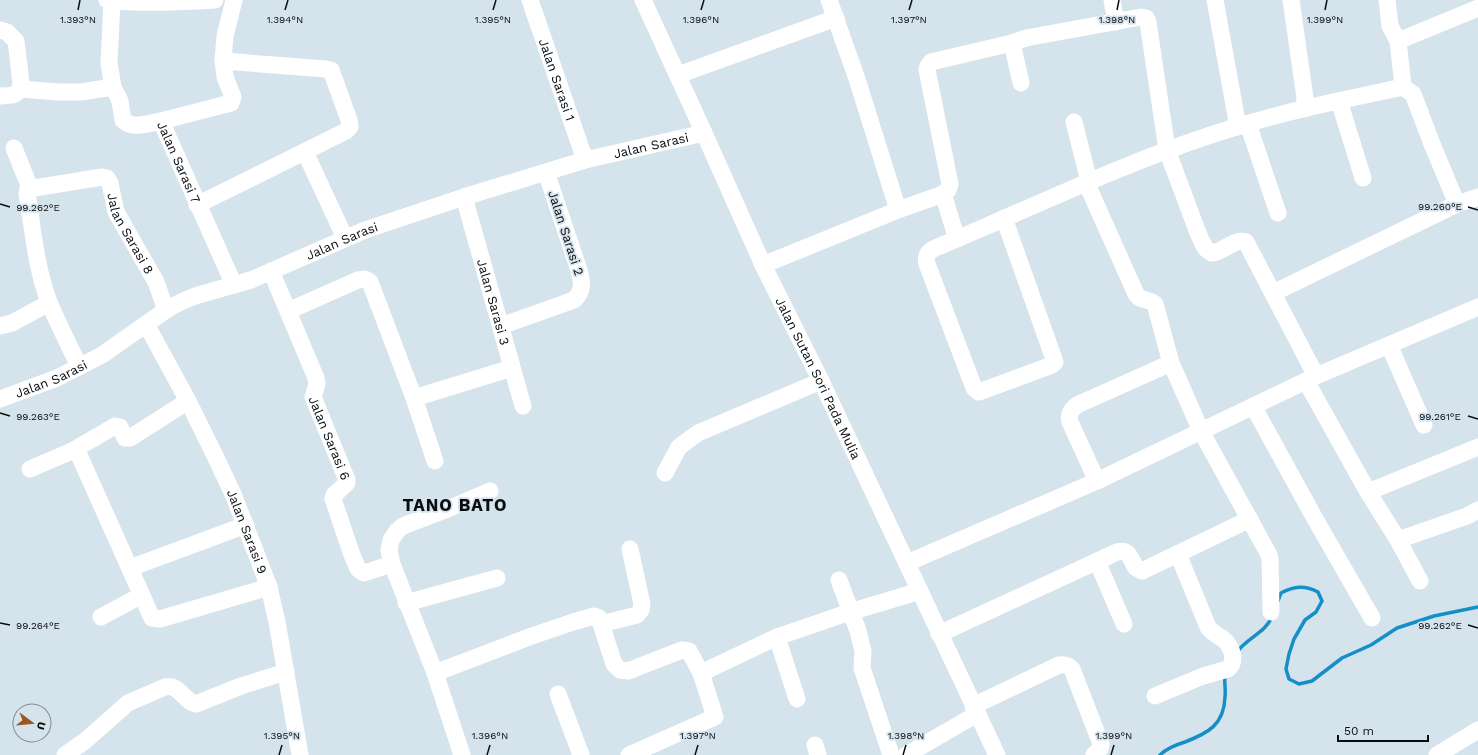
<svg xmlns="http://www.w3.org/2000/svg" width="1478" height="755" viewBox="0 0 1478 755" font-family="'Work Sans',sans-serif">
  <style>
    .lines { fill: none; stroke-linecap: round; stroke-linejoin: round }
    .stream { stroke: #1490c7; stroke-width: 3.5 }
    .minor { stroke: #fff; stroke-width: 17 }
    .ticks { fill: none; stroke: #090d10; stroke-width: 1.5 }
    .labels { text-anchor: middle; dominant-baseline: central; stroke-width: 3.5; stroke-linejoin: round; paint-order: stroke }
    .street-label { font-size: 13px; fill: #090d10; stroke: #d5e3ec }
    .district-label { font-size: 17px; font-weight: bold; letter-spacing: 1px; fill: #090d10; stroke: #d5e3ec }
    .ticks-label { font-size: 10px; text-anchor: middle; fill: #090d10; stroke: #d5e3ec; stroke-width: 3.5; stroke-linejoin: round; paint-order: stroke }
  </style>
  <rect width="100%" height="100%" fill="#d5e3ec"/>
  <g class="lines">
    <g class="stream">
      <path d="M1278,601l3,-8c13,-7 24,-8 37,-1l4,9 -6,11 -11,8 -11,19 -5,15 -3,15 3,10 10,5 13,-3 30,-23 29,-13 26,-17 37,-12 44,-9"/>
      <path d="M1238,651c9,-13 29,-19 34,-35"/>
      <path d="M1160,755c7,-7 15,-10 25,-13 23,-9 39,-17 40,-45 1,-7 -1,-14 0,-22"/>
    </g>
    <g class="minor">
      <path d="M107,0c36,4 72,2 108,0"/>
      <path id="s1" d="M530,0l55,160"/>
      <path id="s2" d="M643,0l61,133 59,132 58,116 176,374"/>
      <path d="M829,0l28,79 41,131"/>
      <path d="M1112,0l4,22"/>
      <path d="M1215,0l23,127"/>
      <path d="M1291,0l14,98 -1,11"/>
      <path d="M1387,0l3,26 8,15"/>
      <path id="s3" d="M112,1l-3,62 4,24 7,14 3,19c9,10 26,3 38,1l73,164"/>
      <path d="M0,30l7,2 9,9 5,42c-2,14 -9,12 -21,13"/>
      <path d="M1012,43l9,40"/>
      <path d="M678,75l158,-57"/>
      <path d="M1403,87l10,7 19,50 25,60"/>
      <path d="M20,89l38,3h23l32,-5"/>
      <path d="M1339,101l24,77"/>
      <path d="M161,121l70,-18 2,-6 -8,-20 -2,-16"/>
      <path d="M1074,122l15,59"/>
      <path d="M1248,124l30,89"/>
      <path d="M14,148l16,40"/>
      <path d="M305,152l40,86"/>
      <path d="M1086,182l50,112c4,7 13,5 19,10l16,59 30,68 67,122 2,5 1,54"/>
      <path d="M943,194l14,45"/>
      <path id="s4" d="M464,197l59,209"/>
      <path d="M197,205l149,-74 4,-4 -1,-7 -18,-50 -5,-1 -103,-8 2,-25 9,-36"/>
      <path d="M1004,218l51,144 -3,3 -73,27 -5,-4 -47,-124c-1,-4 -1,-8 2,-12 4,-4 11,-6 16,-8 14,-6 28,-12 42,-18 82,-36 163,-73 249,-99 55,-17 111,-28 167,-40l-5,-46 80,-33"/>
      <path d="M763,265l135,-55 45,-16 5,-4 2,-6 -23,-114 1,-4 3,-4 81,-19 14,-5 115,-21 5,1 2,4 19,128 31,83 7,15 7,5c11,-1 23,-15 34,-11l70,134"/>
      <path id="s5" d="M271,271l45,107 1,6 -4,13 34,83v3l-13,12 -1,4 19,56 6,14 6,4 28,-9"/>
      <path d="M1273,293l184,-89 21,-7"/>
      <path d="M288,311l70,-31 7,-1 5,3 44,116 21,63"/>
      <path id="s6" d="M146,324l42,77 28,57 17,36 26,67 10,26 8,35 23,133"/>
      <path d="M0,326l12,-3 37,-20"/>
      <path d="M501,326l73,-26c10,-9 8,-19 5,-30l-33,-98"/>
      <path d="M1389,345l35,80"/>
      <path id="s7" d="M79,366c-10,-21 -21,-42 -30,-64 -13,-34 -16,-72 -22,-108l1,-5 74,-12 5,1 3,5 6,29 40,70 10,28"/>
      <path d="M1306,381l62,111 30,48 69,-24 11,-6"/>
      <path d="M414,398l98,-30"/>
      <path id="s8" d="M0,399l57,-21 45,-23 67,-47 12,-6 14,-6 56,-16 114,-50 99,-33 121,-37 119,-27"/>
      <path d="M1253,406l61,111 58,101"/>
      <path d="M72,451l5,1 2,3 73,163 8,1 109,-32"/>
      <path d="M30,469l42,-18 43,-25 5,1 5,11h5l58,-37"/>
      <path d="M665,473l14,-26 19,-14 123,-52"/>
      <path d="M1097,481l-27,-59c-2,-8 1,-12 7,-17l94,-42"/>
      <path d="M1368,492l110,-45"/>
      <path d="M1398,540l22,41"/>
      <path d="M1097,561l27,63"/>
      <path d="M907,563l190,-82 219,-105 162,-69"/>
      <path d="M130,568l116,-43"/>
      <path d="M839,580l19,51 5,20 -1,17 29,87"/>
      <path d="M406,603l91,-25"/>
      <path d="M101,617l41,-22"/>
      <path d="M601,624l36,-9 4,-5 1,-6 -12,-55"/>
      <path d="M939,634l178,-82c12,-4 14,8 19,16l6,3 108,-52"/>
      <path d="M777,637l20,62"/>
      <path d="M435,673l94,-36 44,-15 21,-6 5,2 2,6 13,40 6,6 8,1 54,-21 7,1 12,22 14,44 -86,38"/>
      <path d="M701,673l76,-36 73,-25 70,-21"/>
      <path d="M558,694l23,61"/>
      <path d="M1155,696l48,-20 25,-7c9,-8 4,-23 -5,-30 -5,-4 -11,-6 -15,-12l-30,-73"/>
      <path d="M973,706l86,-41c6,-1 9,0 13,4l29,75 -1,5 -6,6"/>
      <path d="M815,745l3,10"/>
      <path d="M65,755l20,-14 43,-38 37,-16c14,-4 19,15 31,17l45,-18 45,-14"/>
      <path d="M462,755l-27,-82 -43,-109 -3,-14 2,-10 6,-9 6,-5 47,-18 40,-17"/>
      <path d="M906,755l71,-41"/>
      <path d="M1437,755l41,-25"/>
    </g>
  </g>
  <path class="ticks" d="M78,10l2,-10M285,10l3,-10M493,10l3,-10M701,10l3,-10M909,10l3,-10M1117,10l2,-10M1325,10l2,-10M0,204l10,3M1468,207l10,3M0,413l10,3M1468,416l10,3M0,623l10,2M1468,625l10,3M279,755l3,-10M487,755l3,-10M695,755l3,-10M903,755l3,-10M1111,755l3,-10"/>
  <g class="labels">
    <g class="street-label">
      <text stroke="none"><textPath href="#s1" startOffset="84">Jalan Sarasi 1</textPath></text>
      <text stroke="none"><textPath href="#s8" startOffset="703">Jalan Sarasi</textPath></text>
      <text stroke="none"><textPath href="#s3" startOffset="206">Jalan Sarasi 7</textPath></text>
      <text stroke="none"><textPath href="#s7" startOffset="327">Jalan Sarasi 8</textPath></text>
      <text transform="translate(566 233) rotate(72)">Jalan Sarasi 2</text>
      <text stroke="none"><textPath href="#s8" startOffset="379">Jalan Sarasi</textPath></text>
      <text stroke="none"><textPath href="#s4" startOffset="109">Jalan Sarasi 3</textPath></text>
      <text stroke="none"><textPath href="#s8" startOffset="55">Jalan Sarasi</textPath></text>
      <text stroke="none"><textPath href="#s2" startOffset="417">Jalan Sutan Sori Pada Mulia</textPath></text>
      <text stroke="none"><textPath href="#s5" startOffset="180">Jalan Sarasi 6</textPath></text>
      <text stroke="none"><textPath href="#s6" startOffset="231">Jalan Sarasi 9</textPath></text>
    </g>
    <g class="district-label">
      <text x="455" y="505">TANO BATO</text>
    </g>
  </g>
  <g class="ticks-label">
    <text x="78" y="23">1.393°N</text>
    <text x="285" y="23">1.394°N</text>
    <text x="493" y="23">1.395°N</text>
    <text x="701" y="23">1.396°N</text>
    <text x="909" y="23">1.397°N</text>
    <text x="1117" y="23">1.398°N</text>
    <text x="1325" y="23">1.399°N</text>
    <text x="1440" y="210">99.260°E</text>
    <text x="38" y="211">99.262°E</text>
    <text x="1440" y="420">99.261°E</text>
    <text x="38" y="420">99.263°E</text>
    <text x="1440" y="629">99.262°E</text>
    <text x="38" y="629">99.264°E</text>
    <text x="282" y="739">1.395°N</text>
    <text x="490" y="739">1.396°N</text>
    <text x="698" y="739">1.397°N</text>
    <text x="906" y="739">1.398°N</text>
    <text x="1114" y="739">1.399°N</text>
  </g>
  <g transform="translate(32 723) rotate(106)"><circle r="19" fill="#d5e3ec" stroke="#838d94"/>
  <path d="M0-3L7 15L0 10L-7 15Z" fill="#995724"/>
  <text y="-6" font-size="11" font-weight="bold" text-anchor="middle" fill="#090d10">U</text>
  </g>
  <path d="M1338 735v6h90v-6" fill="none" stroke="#090d10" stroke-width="2"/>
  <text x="1344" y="735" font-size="12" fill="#090d10" stroke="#d5e3ec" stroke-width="3" paint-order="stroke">50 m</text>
</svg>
